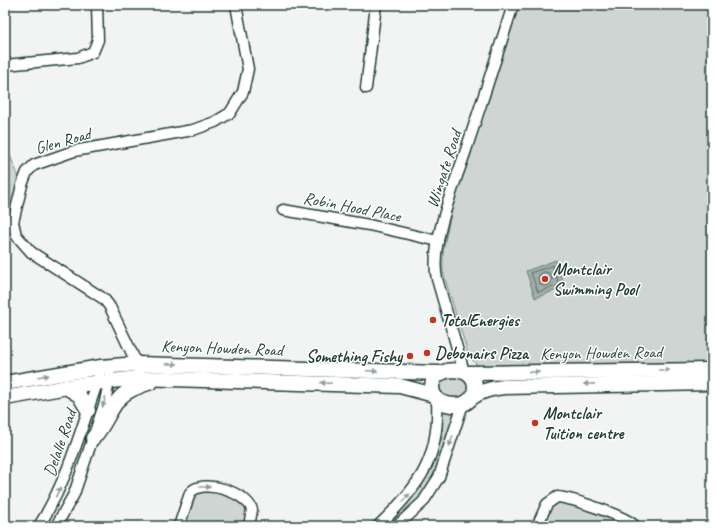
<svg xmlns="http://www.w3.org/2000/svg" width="717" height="531" viewBox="0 0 717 531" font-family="Caveat,sans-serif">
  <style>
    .green { fill: #ced5d3; stroke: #768984 }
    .water { fill: #a1adaa; stroke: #6d807b }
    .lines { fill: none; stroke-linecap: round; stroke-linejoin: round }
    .shore { stroke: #536a63; stroke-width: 1 }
    .street-casing { stroke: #1f3d34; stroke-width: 13 }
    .secondary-casing { stroke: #1f3d34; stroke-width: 17 }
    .street { stroke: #fff; stroke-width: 10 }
    .secondary { stroke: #fff; stroke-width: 14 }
    .oneway { fill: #8f9e9a }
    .poi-dot { fill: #c8321e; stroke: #fff; stroke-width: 1.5 }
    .labels { text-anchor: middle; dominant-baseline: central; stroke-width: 3; stroke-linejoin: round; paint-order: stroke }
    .street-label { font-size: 17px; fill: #1f3d34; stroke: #fff }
    .poi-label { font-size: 17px; font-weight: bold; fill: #1f3d34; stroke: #fff; text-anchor: start }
  </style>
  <rect width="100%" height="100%" fill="#f2f3f3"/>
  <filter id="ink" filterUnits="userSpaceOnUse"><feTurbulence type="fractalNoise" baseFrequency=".025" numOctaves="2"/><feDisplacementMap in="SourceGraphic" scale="8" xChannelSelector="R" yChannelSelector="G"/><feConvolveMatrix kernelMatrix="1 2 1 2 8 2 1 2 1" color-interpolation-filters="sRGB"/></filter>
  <g filter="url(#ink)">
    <g class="green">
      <path d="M519,5h193v358l-228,4 -7,-2 -8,-8 -26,-85v-21l9,-43z"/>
      <path d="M5,144l13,31 -8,42h-5z"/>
      <path d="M459,377l9,4 1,10c-8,8 -18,9 -28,2l-2,-7 4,-6z"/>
      <path d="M443,410l12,3c-9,29 -16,58 -34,83 -8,11 -21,20 -30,30h-7c29,-27 46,-47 57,-86 3,-9 0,-23 2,-30z"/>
      <path d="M204,489l37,12 9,8 -4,17h-64l10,-30z"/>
      <path d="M559,500l67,22 4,4h-89l10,-23z"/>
    </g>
    <path class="water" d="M556,260l9,27 -30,11 -9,-27z"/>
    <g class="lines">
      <g class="shore">
        <path d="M553,266l6,19 -21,7 -7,-19z"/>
        <circle cx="545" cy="279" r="7"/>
      </g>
      <defs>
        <g id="street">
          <path d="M5,65l73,-7 15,-6 5,-12 -1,-35"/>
          <path d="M366,88l10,-83"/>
          <path d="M283,210l86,15 69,16"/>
          <path d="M138,370l-1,-6 -27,-57 -6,-8 -73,-47 -15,-17 -3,-13 9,-37 5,-13 7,-7 40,-14 119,-21 22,-8 15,-9 13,-21 5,-23 -12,-64"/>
          <path d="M464,372l-27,-93c-8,-35 18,-95 29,-129 16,-49 32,-97 47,-145"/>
          <path d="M39,526c23,-37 34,-71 48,-113 5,-16 11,-30 14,-46"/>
          <path d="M56,526l18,-32 31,-92 5,-26"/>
          <path d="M179,526l11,-33c12,-16 58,0 62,17l-3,16"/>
          <path d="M378,526c41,-39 62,-67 59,-126"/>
          <path d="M397,526l26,-24 16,-25 24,-73"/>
          <path d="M537,526l10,-22 10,-7c14,1 69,19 78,29"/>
        </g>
        <g id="secondary">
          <path d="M467,373l245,-3"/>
          <path d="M5,383l96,-16 36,-3 302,9"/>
          <path d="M66,387l13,8 9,15"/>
          <path d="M473,397c4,-11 2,-20 -9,-25 -13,-4 -32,-1 -32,16 0,4 2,8 5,11 5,6 18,7 26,5 4,-1 6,-4 10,-7 8,-6 21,-9 31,-10l208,-4"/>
          <path d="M5,398l80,-14 53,-6 262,8 34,9"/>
          <path d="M93,438c11,-11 15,-26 25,-38 8,-10 21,-14 33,-18"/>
        </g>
      </defs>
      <use href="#street" class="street-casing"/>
      <use href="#secondary" class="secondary-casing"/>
      <use href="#street" class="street"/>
      <use href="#secondary" class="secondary"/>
    </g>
    <defs><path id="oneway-solid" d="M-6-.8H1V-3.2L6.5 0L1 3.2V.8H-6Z"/></defs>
    <g class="oneway">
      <use href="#oneway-solid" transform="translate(172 364) rotate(1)"/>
      <use href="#oneway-solid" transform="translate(664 370)"/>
      <use href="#oneway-solid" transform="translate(372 371) rotate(2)"/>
      <use href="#oneway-solid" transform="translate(534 372) rotate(-1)"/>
      <use href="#oneway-solid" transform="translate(43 376) rotate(-10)"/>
      <use href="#oneway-solid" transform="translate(326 383) rotate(-178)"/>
      <use href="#oneway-solid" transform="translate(589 384) rotate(179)"/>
      <use href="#oneway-solid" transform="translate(104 402) rotate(106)"/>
      <use href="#oneway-solid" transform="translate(451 441) rotate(109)"/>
      <use href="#oneway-solid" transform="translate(205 487)"/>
      <use href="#oneway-solid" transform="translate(58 492) rotate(-63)"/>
      <use href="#oneway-solid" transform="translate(406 498) rotate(-51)"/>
    </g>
  </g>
  <g class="poi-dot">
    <circle cx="545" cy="279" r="4"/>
    <circle cx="433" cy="320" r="4"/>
    <circle cx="427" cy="353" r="4"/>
    <circle cx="410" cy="356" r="4"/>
    <circle cx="535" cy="423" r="4"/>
  </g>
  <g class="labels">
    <g class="street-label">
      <text transform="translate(63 141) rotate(-16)">Glen Road</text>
      <text transform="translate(444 169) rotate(-72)">Wingate Road</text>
      <text transform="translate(352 207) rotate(11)">Robin Hood Place</text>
      <text transform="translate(222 348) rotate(2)">Kenyon Howden Road</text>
      <text transform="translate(601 353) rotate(-1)">Kenyon Howden Road</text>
      <text transform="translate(60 443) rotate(-71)">Delalle Road</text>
    </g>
    <g class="poi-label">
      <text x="553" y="269">Montclair<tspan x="553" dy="20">Swimming Pool</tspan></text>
      <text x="441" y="320">TotalEnergies</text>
      <text x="435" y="353">Debonairs Pizza</text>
      <text x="402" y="356" text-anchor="end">Something Fishy</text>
      <text x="543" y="413">Montclair<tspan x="543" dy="20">Tuition centre</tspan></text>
    </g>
  </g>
  <rect width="717" height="531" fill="none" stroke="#fff" stroke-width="20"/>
  <rect x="10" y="10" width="697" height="511" fill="none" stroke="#1f3d34" stroke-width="1.5" filter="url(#ink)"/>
</svg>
